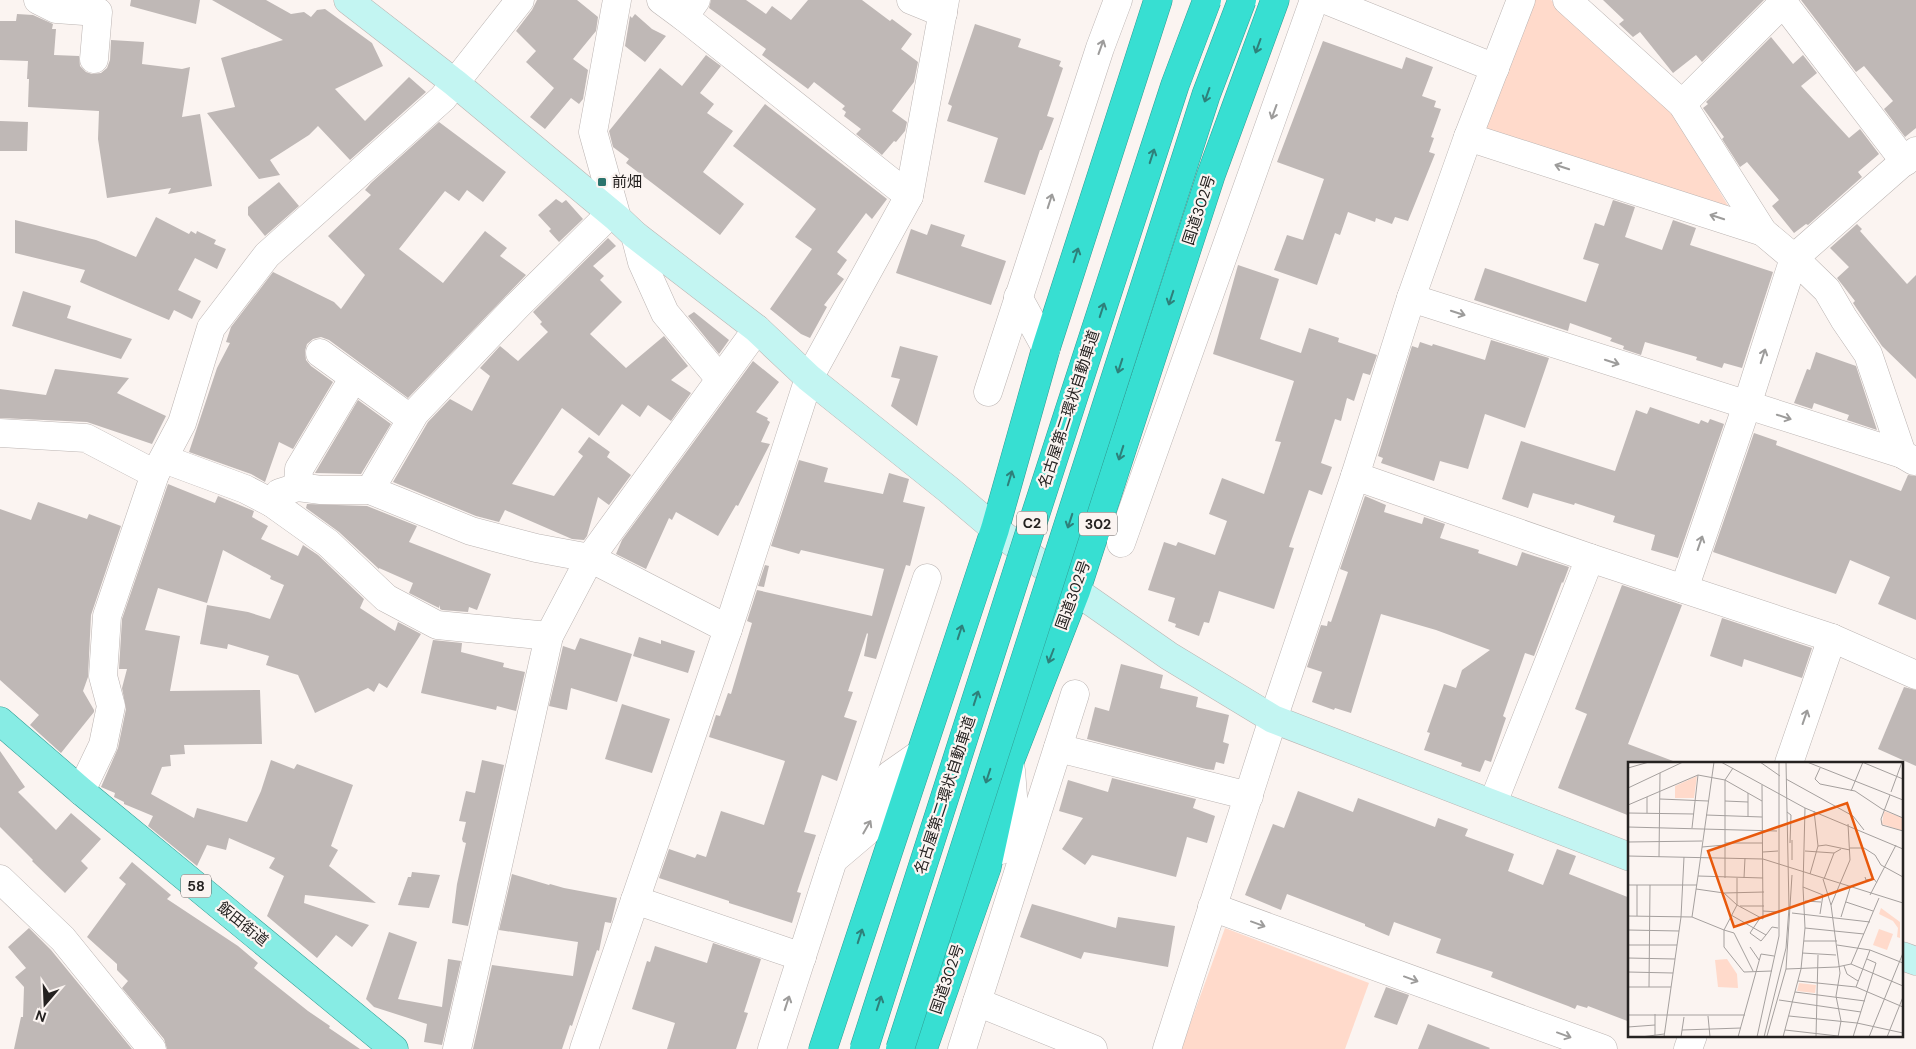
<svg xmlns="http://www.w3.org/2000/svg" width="1916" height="1049" viewBox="0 0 1916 1049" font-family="'DM Sans','Noto Sans JP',sans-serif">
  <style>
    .green { fill: #ffdacb }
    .building { fill: #bfb8b6 }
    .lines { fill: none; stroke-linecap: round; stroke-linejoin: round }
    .street-casing { stroke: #bbb4b2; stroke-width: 29 }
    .secondary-casing { stroke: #bbb4b2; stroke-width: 29 }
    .primary-casing { stroke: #319d94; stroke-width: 29 }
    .highway-casing { stroke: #319d94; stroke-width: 29 }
    .street { stroke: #fff; stroke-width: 28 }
    .secondary { stroke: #c3f5f2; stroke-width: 28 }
    .primary { stroke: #87ece4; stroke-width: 28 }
    .highway { stroke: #37dfd2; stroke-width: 28 }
    .highway-bridge-casing { stroke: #319d94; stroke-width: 29; stroke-linecap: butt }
    .highway-bridge { stroke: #37dfd2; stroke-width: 28 }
    .oneway { stroke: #2e807a }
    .oneway2 { stroke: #9d9c9b }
    .poi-dot { fill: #2b746d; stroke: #fbf4f1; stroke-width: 2 }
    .labels { text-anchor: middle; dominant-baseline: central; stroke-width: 4.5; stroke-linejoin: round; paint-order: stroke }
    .shield { fill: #fbf4f1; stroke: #65615f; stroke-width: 1 }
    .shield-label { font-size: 14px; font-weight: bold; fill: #252221 }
    .poi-label { font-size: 15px; fill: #252221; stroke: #fbf4f1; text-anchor: start }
    .street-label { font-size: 15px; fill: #252221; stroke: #fbf4f1 }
    .inset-road { fill: none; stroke: #a5a09e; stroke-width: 1 }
    .view { fill: #e8590c; fill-opacity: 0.15; stroke: #e8590c; stroke-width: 2.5 }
    .inset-edge { fill: none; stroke: #252221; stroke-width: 2.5 }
  </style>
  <rect width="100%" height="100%" fill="#fbf4f1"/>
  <g class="green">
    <path d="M1533,0h18l121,111 58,98 -245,-79z"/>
    <path d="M1225,928l144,55 -24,66h-164z"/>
  </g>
  <g class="building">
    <path d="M131,0h69l-4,24 -66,-18z"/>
    <path d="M212,0h54l25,14 13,-2 7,5 6,-7 8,-1 47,34 11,23 -48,23 30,32 44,-44 17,15 -76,68 -32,-34 -9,9 -39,25 10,15 -21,4 -52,-66 28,-6 -14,-49 62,-18z"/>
    <path d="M537,0h40l21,17 -2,14 -23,28 15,11 -5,29 -4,5 -8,-6 -26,31 -15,-12 24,-29 -28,-26 10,-11 -20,-20 16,-21z"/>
    <path d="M711,0h35l20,14 6,-8 19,14 17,-20h54l28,21 2,-2 20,15 -11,15 17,13 -4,20 -22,29 15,11 -2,9 -9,11 -2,-1 -12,14 -26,-21 5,-5 -17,-13 2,-4 -4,-3 3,-3 -31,-24 -6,7 -46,-34 4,-6 -57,-41z"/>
    <path d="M1603,0h161l-62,62 -6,-7 -23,18 -33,-41 -7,5 -14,-13 5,-4z"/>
    <path d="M1801,0h115v128l-11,9 -21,-28 9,-8 -29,-35 -8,6z"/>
    <path d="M17,14l16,1 20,9 -1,5h4l-2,26 25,1 1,10 6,6 6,2 9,-1 6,-5 3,-8 1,-20 33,2 -2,22 40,5 8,-2 -8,50 18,-3 12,72 -44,8 3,-6 -64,10 -9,-59 1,-28 -71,-4 1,-28h-2l1,-18 -28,-1v-39h16z"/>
    <path d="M635,14l17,15 14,7 -21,26 -20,-16 5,-30 2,2z"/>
    <path d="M975,24l46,15 -3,8 43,14 -2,5 4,2 -16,48 7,2 -12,32h-2l-15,45 -41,-13 14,-44 -51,-17 5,-15 -4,-2z"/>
    <path d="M1771,37l22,27 10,-9 14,18 -16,13 48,52 11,-9 19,25 -21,18 4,5 -54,48 -2,-1 -12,9 -22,-27 7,-6 -32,-38 -7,5 -18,-28 2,-2 -21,-29 5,-4 -2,-2z"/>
    <path d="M1323,41l79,28 4,-12 27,10 -11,29 14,5 -2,6 7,2 -10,28 3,1 -5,14 6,2 -27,67 -13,-4 -3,7 -16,-6 -1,4 -27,-10 -8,23 -5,-2 -18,52 -43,-15 13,-35 16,5 21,-61 -47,-17z"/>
    <path d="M706,55l15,11 -21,27 14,11 -7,9 26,18 -30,41 41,32 -24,31 -94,-72 3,-4 -16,-12 -4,-16 51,-63 22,18z"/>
    <path d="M765,104l122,95 -15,20 -6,-6 -29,39 10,8 -10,14 7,5 -20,26 3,2 -17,31 -9,-4 -31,-25 42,-60 -17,-12 21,-28 -83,-63z"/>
    <path d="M0,121l28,1 -1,29h-27z"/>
    <path d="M439,122l67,50 -23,30 -16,-12 -8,11 -14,-10 -46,58 44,34 42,-52 22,17 -7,8 26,19 -118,123 -79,-58 -8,-3 -8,2 -6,5 -2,7 1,9 5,6 22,16 -40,67 -14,-7 -14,40 -14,-8 -62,-22 28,-84 13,-25 -4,-1 5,-15 42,-55 61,30 7,7 24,-34 -37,-39 43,-41 -6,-5 6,-7z"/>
    <path d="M279,182l20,24 -34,30 -17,-21v-8z"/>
    <path d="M556,199l6,4 4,-3 17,19 -24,23 -10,-11 2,-2 -13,-14z"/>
    <path d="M1613,200l22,7 -10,30 37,13 11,-30 23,8 -6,17 83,27 -31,96 -18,-5 -2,5 -26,-8 1,-3 -52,-15 -4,13 -18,-6 1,-3 -14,-5 2,-3 -42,-15 -2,8 -94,-31 11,-32 101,34 13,-38 -16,-5 12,-36 9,3z"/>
    <path d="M156,217l33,17 2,-3 5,3 1,-3 19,9 -2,4 12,5 -9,20 -22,-11 -17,32 23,11 -9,18 -18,-9 -5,10 -89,-38 5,-12 -70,-17v-33l81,20 40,17z"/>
    <path d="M931,224l34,11 -4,11 45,15 -15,44 -95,-32 15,-44 16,6z"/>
    <path d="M1857,224l5,5 -2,2 47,53 9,-9v104l-34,-33 -29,-43 2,-2 -18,-23 12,-11 -19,-19z"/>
    <path d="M608,238l8,8 -23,20 11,10 -4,4 22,22 -32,32 36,34 38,-32 24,30 -17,14 20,13 -20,28 -23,-16 -8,12 -18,-13 -23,32 -37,-28 -50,76 42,12 29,-40 -5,-4 11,-15 21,15 -3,5 24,18 -22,30 -11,-8 -11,39 -3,4 -12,-1 -67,-29 -6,12 -23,-6 -83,-34 35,-60 22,-23 22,12 18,-35 -10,-8 20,-22 18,15 30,-29 -8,-8 2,-2 -9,-10z"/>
    <path d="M1238,265l41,14 -19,60 41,14 8,-25 30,10 -1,4 39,13 -7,20 -7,-2 -9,28 -7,-3 -6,23 -6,-2 -14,44 11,4 -10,28 -13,-5 -20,57 5,1 -20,61 -55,-18 -10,32 -5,-1 -5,14 -24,-9 1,-3 -8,-3 7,-23 -27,-8 16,-48 12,4 2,-4 37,13 12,-34 -18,-7 13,-36 42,16 17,-52 -6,-1 19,-60 -81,-27z"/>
    <path d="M23,291l48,15 -4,12 65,21 -11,20 -109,-33z"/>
    <path d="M694,312l35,28 -10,14 -31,-38z"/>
    <path d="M1491,340l58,18 -24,70 -40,-14 -17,55 -28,-8 -6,20 -53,-18 2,-5 -5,-2 34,-110 6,2 2,-6 12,4 1,-2 52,16z"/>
    <path d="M900,346l38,10 -21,70 -26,-20 9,-27 -9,-2z"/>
    <path d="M1816,352l40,14 21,64 -30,-10 2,-5 -35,-12 -2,6 -18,-6 13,-34 3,1z"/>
    <path d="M753,361l26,21 -23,30 12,6 -1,2 3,2 -9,20 9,2 -32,62 -2,-1 -18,31 -42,-24 -4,8 -3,-2 -23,51 -30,-15 6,-14z"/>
    <path d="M55,369l74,9 -12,15 49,23 -14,28 -65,-22 -87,-4v-29l46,6z"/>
    <path d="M358,400l33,24 -30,50 -46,-1z"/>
    <path d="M1650,407l49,17 2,-4 7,3 2,-4 14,5 -46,134 -27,-8 4,-15 -42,-13 2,-6 -40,-13 -1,2 -41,-12 -5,15 -26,-9 19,-58 94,30 21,-61 11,4z"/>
    <path d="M1754,433l23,8 -1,4 125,46 7,-16 8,1v144l-38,-16 12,-27 -40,-17 -14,34 -123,-42z"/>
    <path d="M799,460l29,8 -4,14 59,12 6,-21 20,6 -6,23 22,5 -15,59 -4,-1 -30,94 -12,-3 4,-22 -1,-1 -19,58 5,1 -9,25 13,4 -20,60 -15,-6 -18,57 12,3 -19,57 4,1 -9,30 -63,-20v-2l-70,-23 10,-29 26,9 2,-4 9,3 15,-46 43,14 21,-64 -76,-24 7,-22 4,1 8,-23 3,1 21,-71 -5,-2 10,-31 115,26 12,-47 -83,-19 -2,4 -28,-8z"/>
    <path d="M168,484l47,19 3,-7 36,15 -2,6 16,9 -7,13 37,17 5,-11 15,10 46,44 -4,9 35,23 3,-9 23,12 -34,54 -8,-5 -5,9 -6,-4 -53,25 -17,-38 -32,-10 3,-9 -41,-12 -1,5 -27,-5 7,-39 41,7 22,7 14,-34 -14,-6 1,-3 -48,-26 -16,53 -49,-15 -13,42 35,6 -10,55 90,-1 2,54 -78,1 1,9 -15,1 1,11 -9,1 -11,27 43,24 3,-10 50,14 14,-31 10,-31 23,9 3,-5 56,21 -22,61 7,4 -9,16 47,37 -71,-8 -1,8 65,22 -17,22 -16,-12 -19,23 -50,-42 17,-40 -15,-8 6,-10 -46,-20 -3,12 -19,-5 -10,21 -49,-40 5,-10 -29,-12v-2l-10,-5 1,-4 -14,-6 17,-39 8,-39 -4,-21 5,-19h-8l3,-50z"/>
    <path d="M1365,496l21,9 -2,7 38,12 2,-7 21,7 -5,14 39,12 -1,3 39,13 5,-14 47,15 -6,16 -1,-1 -28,74 -9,-3 -22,63 3,2 -15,44 -6,-2 -5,12 -19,-6 1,-3 -38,-13 6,-17 -3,-1 17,-48 12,4 6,-18 28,-20 -54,-20 -55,-16 -30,99 -16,-5 -1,2 -22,-8 10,-30 -15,-5 14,-42 6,1 1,-5 3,1 17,-50 -8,-3z"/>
    <path d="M38,502l49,17 2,-5 32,12 -30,89 -3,62 -5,14 11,19v2l-33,41 -31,-28 9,-10 -39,-35v-171l31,11z"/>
    <path d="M307,504l60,2 50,20 -8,16 82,32 -14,36 -8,-3 -1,5 -26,-2 -2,-1v-4l-1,3 -30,-15 4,-10 -34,-15v1l-40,-37 -33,-24z"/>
    <path d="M765,565l4,1 -5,21 -6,-1z"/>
    <path d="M1622,585l60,20 -54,139 45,17v2h-43v53l-72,-28 29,-74 -12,-5z"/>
    <path d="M1722,618l90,30 -10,30 -58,-19 -2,8 -32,-11z"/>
    <path d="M639,637l22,7v-4l34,11 -7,22 -55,-17z"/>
    <path d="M580,638l52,16 -15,48 -46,-14 -4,22 -18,-4 14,-60 12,4z"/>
    <path d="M433,640l29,3 -1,9 43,11 -1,4 22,5 -9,39 -19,-5 -1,4 -75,-17z"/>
    <path d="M1121,664l42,11 -3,13 38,9 -2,10 33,8 -6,27 6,2 -5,20 -8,-2 -2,8 -8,-1 -119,-30 8,-32 14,4z"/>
    <path d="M1904,687l12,3v76l-38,-17z"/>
    <path d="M622,704l48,15 -18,54 -47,-14z"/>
    <path d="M0,751l25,36 -7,5 38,38 15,-17 30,26 -20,22 7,7 -23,25 -33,-32 1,-1 -33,-33z"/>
    <path d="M482,760l22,5 -36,161 -16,-3 5,-39 9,-41 -3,-1 -1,-3 4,-17 -7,-1 7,-30 9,2z"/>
    <path d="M1112,778l84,21 -3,9 22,8 -8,27 -20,-6 -11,40 -84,-22 -7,10 -23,-16 21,-31 -24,-7 9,-31 40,12z"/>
    <path d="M1298,791l55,21 5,-14 77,29 3,-9 30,11 -3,7 49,18 -6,17 35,14 14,-36 19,7 -7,18 61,24v124l-42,-16 -1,2 -10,-3 -2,4 -7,-3 -77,-29 2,-5 -57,-19 5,-14 -47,-17 -5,14 -24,-10v-2l-78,-30 -6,16 -36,-15 28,-71 11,4z"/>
    <path d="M132,862l39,33 -4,4 71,47 20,17 -4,5 54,43 22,15 -1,2 31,21h-193l-3,-10 -42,-51 6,-7 -11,-11v-6l-30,-27 39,-53 -7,-6z"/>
    <path d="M412,872l28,3 -11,33 -31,-3 10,-28h3z"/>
    <path d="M512,874l37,11 1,-1 14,4 53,10 -6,25 -6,-1 -6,29 -2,-1 -25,76 -2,-1 -8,24h-89l19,-84 81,11 5,-34 -79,-12z"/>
    <path d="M1032,904l84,24 2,-11 57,9 -7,41 -84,-15 -3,7 -61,-22z"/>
    <path d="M29,928l22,22 81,99h-118l7,-32h2l1,-30 -9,-10 11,-9 -18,-21z"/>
    <path d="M389,932l28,10 -19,57 44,8 6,-48 13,2 -19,84 -18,-3 3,-18 -53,-17 -8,-8z"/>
    <path d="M713,943l48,16 -17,53 4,1 -12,36h-69l8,-26 -43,-14 15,-48 3,1 5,-16 52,17z"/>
    <path d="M1386,987l23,8 -12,30 -23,-8z"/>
    <path d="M1428,1024l62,24 -1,1h-71z"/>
  </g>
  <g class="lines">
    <defs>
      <g id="street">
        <path d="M38,0l18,9 42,3 -4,47"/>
        <path d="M661,0l23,17"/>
        <path d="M696,0l-12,17 225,179"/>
        <path d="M911,0l32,13"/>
        <path d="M1326,0l169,68"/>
        <path d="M1567,0l115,104 81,128 31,26 122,-107"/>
        <path d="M1781,0l124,162"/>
        <path d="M1682,104l101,-101"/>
        <path d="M1468,137l295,95"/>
        <path d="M617,218l-24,-86 24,-132"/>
        <path d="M635,235l7,27 23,51 55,66"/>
        <path d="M1018,297l28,51"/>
        <path d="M1411,298l491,156 12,7"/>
        <path d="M320,353l91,66"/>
        <path d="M988,392l112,-344 18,-48"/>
        <path d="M0,433l86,5 69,36"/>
        <path d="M164,459l81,30 27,14 56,40 58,55 51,27 112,11"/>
        <path d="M1355,476l235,82 242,80 84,37"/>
        <path d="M298,487l1,-18 54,-90"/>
        <path d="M370,490l45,-77 101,-106 95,-94"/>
        <path d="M272,503l7,-10 19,-6 23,3h49l101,41 65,17 54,10 138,71"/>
        <path d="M1121,543l193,-543"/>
        <path d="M1684,589l63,-184 47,-147 33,32 17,29 24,35 34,100"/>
        <path d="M1058,748l191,48"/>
        <path d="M1789,763l43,-125"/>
        <path d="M81,791l22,-46 8,-39 -8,-30 4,-60 48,-142 27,-51 29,-95 56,-73 176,-157 77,-98"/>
        <path d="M1493,803l97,-245"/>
        <path d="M1001,850l13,-41 -3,-39"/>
        <path d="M833,860l94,-282"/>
        <path d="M0,879l63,60 89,110"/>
        <path d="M635,900l167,57"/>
        <path d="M1212,907l391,142"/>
        <path d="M977,1002l116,47"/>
        <path d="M457,1049l92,-413 41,-78 167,-229"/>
        <path d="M584,1049l144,-420 81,-251 100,-182 36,-196"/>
        <path d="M772,1049l61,-189 33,-28 24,-57 30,-21"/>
        <path d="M962,1049l113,-355"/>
        <path d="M1167,1049l106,-330 82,-243 56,-178 57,-161 53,-137"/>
        <path d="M1688,1049l5,-14"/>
      </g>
      <g id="secondary">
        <path d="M348,0l107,83 162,135 18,17 122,94 52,49 140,112 46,39 81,62 93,65 104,63 357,138"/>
        <path d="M1902,956l14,5"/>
      </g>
      <path id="primary" d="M0,721l81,70 313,258"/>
      <g id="highway">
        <path d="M823,1049l172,-520 51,-181 112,-348"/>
        <path d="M923,1049l64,-182 23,-106 66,-170 135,-416 64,-175"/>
      </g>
    </defs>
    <use href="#street" class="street-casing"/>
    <use href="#secondary" class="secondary-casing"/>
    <use href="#primary" class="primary-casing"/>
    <use href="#highway" class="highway-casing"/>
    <use href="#street" class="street"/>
    <use href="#secondary" class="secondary"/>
    <use href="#primary" class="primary"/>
    <use href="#highway" class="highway"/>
    <defs>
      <g id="highway-bridge">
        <path d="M864,1049l168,-524 143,-440 32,-85"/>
        <path d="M900,1049l306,-954 36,-95"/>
      </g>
    </defs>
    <use href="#highway-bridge" class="highway-bridge-casing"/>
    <use href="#highway-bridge" class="highway-bridge"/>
  </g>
  <defs><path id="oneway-shaft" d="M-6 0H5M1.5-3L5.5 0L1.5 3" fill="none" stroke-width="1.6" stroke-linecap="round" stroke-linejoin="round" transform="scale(1.25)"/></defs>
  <g class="oneway">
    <use href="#oneway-shaft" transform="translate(1258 46) rotate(110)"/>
    <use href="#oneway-shaft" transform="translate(1207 95) rotate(109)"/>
    <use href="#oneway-shaft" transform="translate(1152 156) rotate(-72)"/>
    <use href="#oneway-shaft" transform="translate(1076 255) rotate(-72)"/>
    <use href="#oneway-shaft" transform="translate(1171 298) rotate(108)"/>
    <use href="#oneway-shaft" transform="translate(1102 310) rotate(-72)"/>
    <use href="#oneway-shaft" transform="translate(1120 366) rotate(108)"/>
    <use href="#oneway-shaft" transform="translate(1121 453) rotate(108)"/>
    <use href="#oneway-shaft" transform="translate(1010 478) rotate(-73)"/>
    <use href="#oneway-shaft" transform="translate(1070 521) rotate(108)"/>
    <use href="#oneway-shaft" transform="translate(960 632) rotate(-72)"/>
    <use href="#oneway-shaft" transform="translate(1051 656) rotate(111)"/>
    <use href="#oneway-shaft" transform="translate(976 698) rotate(-72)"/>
    <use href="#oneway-shaft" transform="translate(988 776) rotate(108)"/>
    <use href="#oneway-shaft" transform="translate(860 936) rotate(-72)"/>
    <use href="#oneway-shaft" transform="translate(879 1003) rotate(-72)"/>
  </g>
  <g class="oneway2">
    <use href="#oneway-shaft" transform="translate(1101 47) rotate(-70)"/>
    <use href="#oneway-shaft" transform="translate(1274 112) rotate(110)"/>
    <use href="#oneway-shaft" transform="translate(1562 167) rotate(-162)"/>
    <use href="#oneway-shaft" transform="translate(1050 201) rotate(-72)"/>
    <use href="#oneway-shaft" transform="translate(1717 217) rotate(-162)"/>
    <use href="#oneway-shaft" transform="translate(1458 313) rotate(18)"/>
    <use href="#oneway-shaft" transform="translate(1763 356) rotate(-72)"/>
    <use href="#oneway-shaft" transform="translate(1612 362) rotate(18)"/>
    <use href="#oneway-shaft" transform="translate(1784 417) rotate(18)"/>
    <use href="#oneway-shaft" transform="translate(1700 543) rotate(-71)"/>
    <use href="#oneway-shaft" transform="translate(1805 717) rotate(-71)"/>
    <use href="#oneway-shaft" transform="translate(867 827) rotate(-60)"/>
    <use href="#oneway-shaft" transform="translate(1258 924) rotate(20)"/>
    <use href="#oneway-shaft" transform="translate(1411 979) rotate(20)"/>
    <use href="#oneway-shaft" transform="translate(787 1003) rotate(-72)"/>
    <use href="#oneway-shaft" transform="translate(1564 1035) rotate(20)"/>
  </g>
  <rect class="poi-dot" x="597" y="177" width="10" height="10" rx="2.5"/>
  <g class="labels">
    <g class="shield">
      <rect x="1017" y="511.5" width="30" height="23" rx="4"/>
      <rect x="1079" y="512.5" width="38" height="23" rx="4"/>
      <rect x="181" y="874.5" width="30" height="23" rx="4"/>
    </g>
    <g class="shield-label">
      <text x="1032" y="523">C2</text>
      <text x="1098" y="524">302</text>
      <text x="196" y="886">58</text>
    </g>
    <g class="poi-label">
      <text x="612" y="182">前畑</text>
    </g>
    <g class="street-label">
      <text transform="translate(1199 210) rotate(-72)">国道302号</text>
      <text transform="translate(1069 409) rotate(-72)">名古屋第二環状自動車道</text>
      <text transform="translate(1073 595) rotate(-70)">国道302号</text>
      <text transform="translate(945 795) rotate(-72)">名古屋第二環状自動車道</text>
      <text transform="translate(243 924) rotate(39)">飯田街道</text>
      <text transform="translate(947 979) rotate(-71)">国道302号</text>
    </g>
  </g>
  <g transform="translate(1628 762)">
    <rect width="275" height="275" fill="#fbf4f1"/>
    <path d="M69,14l-3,22h-19v-12zM256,49l19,7v13l-21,-7zM253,146l19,14v16l-3,-1 1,-9 -5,-7 -14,-7zM251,167l14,5 -6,16 -14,-5zM99,197l10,15 1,14 -20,-1 -3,-27zM171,221l17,2 -1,8 -18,-2z" fill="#ffdacb"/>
    <path class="inset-road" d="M86,0l-16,114 65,2M93,0l84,46 98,41M132,0l20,14M179,0l96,38M234,0l41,17M0,6l21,-6M192,6l-5,11 5,5 35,7 27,18 21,9M158,17l67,37 11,14M0,26l55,-26M223,29l12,-29M263,30l11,-30M120,31v23M262,33l-9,24 1,6 21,6M32,37l48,2M97,39l23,1M0,43l70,-30 27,5 37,21M159,50l4,3 -1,28M0,51l66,1M19,51v-16M78,53l56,2M0,65l149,4M64,66l6,-53M164,78v20M0,80l74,-1M97,81h38M190,84l8,-1 24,5M74,85l23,-2M222,86h14l11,7 6,10 22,12M177,89l29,2 7,-4M135,90l15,-1M0,94l135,3 140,44M31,95l1,-84M182,112l8,-28 -4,-35M237,115l1,3 8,-1 3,4M97,116v-98l8,-12M109,116v27M116,116l1,-20M195,117l8,26M196,117l10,-26M0,123h69M9,123v31M175,125l20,8 -3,19M68,127l28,4 40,-1M96,131l13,12M242,133l26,-50M177,139l16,1M218,140l27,9M112,144h24M135,149l15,1M164,151l78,9M103,153l35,20 6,-8 6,1M0,154l64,1 32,13v17l20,25 28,-1M64,155l6,-41M213,155l9,-29M132,156l-10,15 11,8 5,-6M177,166l59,6M0,168l51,1M176,179h33M0,183h49M209,183l33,5 33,13M122,185l9,13M174,191l34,2M0,196l47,1M223,202l28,-66M216,204l3,8 11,7M158,207l51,-2 14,-3 52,22M125,209l-19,-38 -10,-3 13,-25 26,14 -1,-134M0,210l45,1M170,219l58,6 47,20M0,225h43M21,225l1,-102M228,225l14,-37M167,230l70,9M151,238l82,12M0,253h117M80,254l2,21M161,254l68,7 46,10M0,265l27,-2M54,268l59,-2M157,268l53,6M27,273v-21M139,274l19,-67 6,-94M13,275l23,-3M36,275l17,-120 3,-60M53,275l3,-20M110,275l23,-83 13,2M129,275l22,-101v-174M136,275l22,-89 3,-40 -3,-146M155,275l18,-68 4,-41 -2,-41 2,-79M188,275l2,-82M210,275l3,-16 -5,-25 4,-23 -9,-68 19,-45 -2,-36M225,275l23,-74 -9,-4M241,275l34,-84M259,275l16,-40"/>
    <path class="view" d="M219,41l26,76 -139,48 -26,-76z"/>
    <rect width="275" height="275" class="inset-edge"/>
  </g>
  <g transform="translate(45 1004) rotate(199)" stroke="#fbf4f1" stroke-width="4" paint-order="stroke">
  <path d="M0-4L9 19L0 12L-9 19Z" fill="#252221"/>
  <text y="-8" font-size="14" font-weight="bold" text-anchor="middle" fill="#252221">N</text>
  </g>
</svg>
